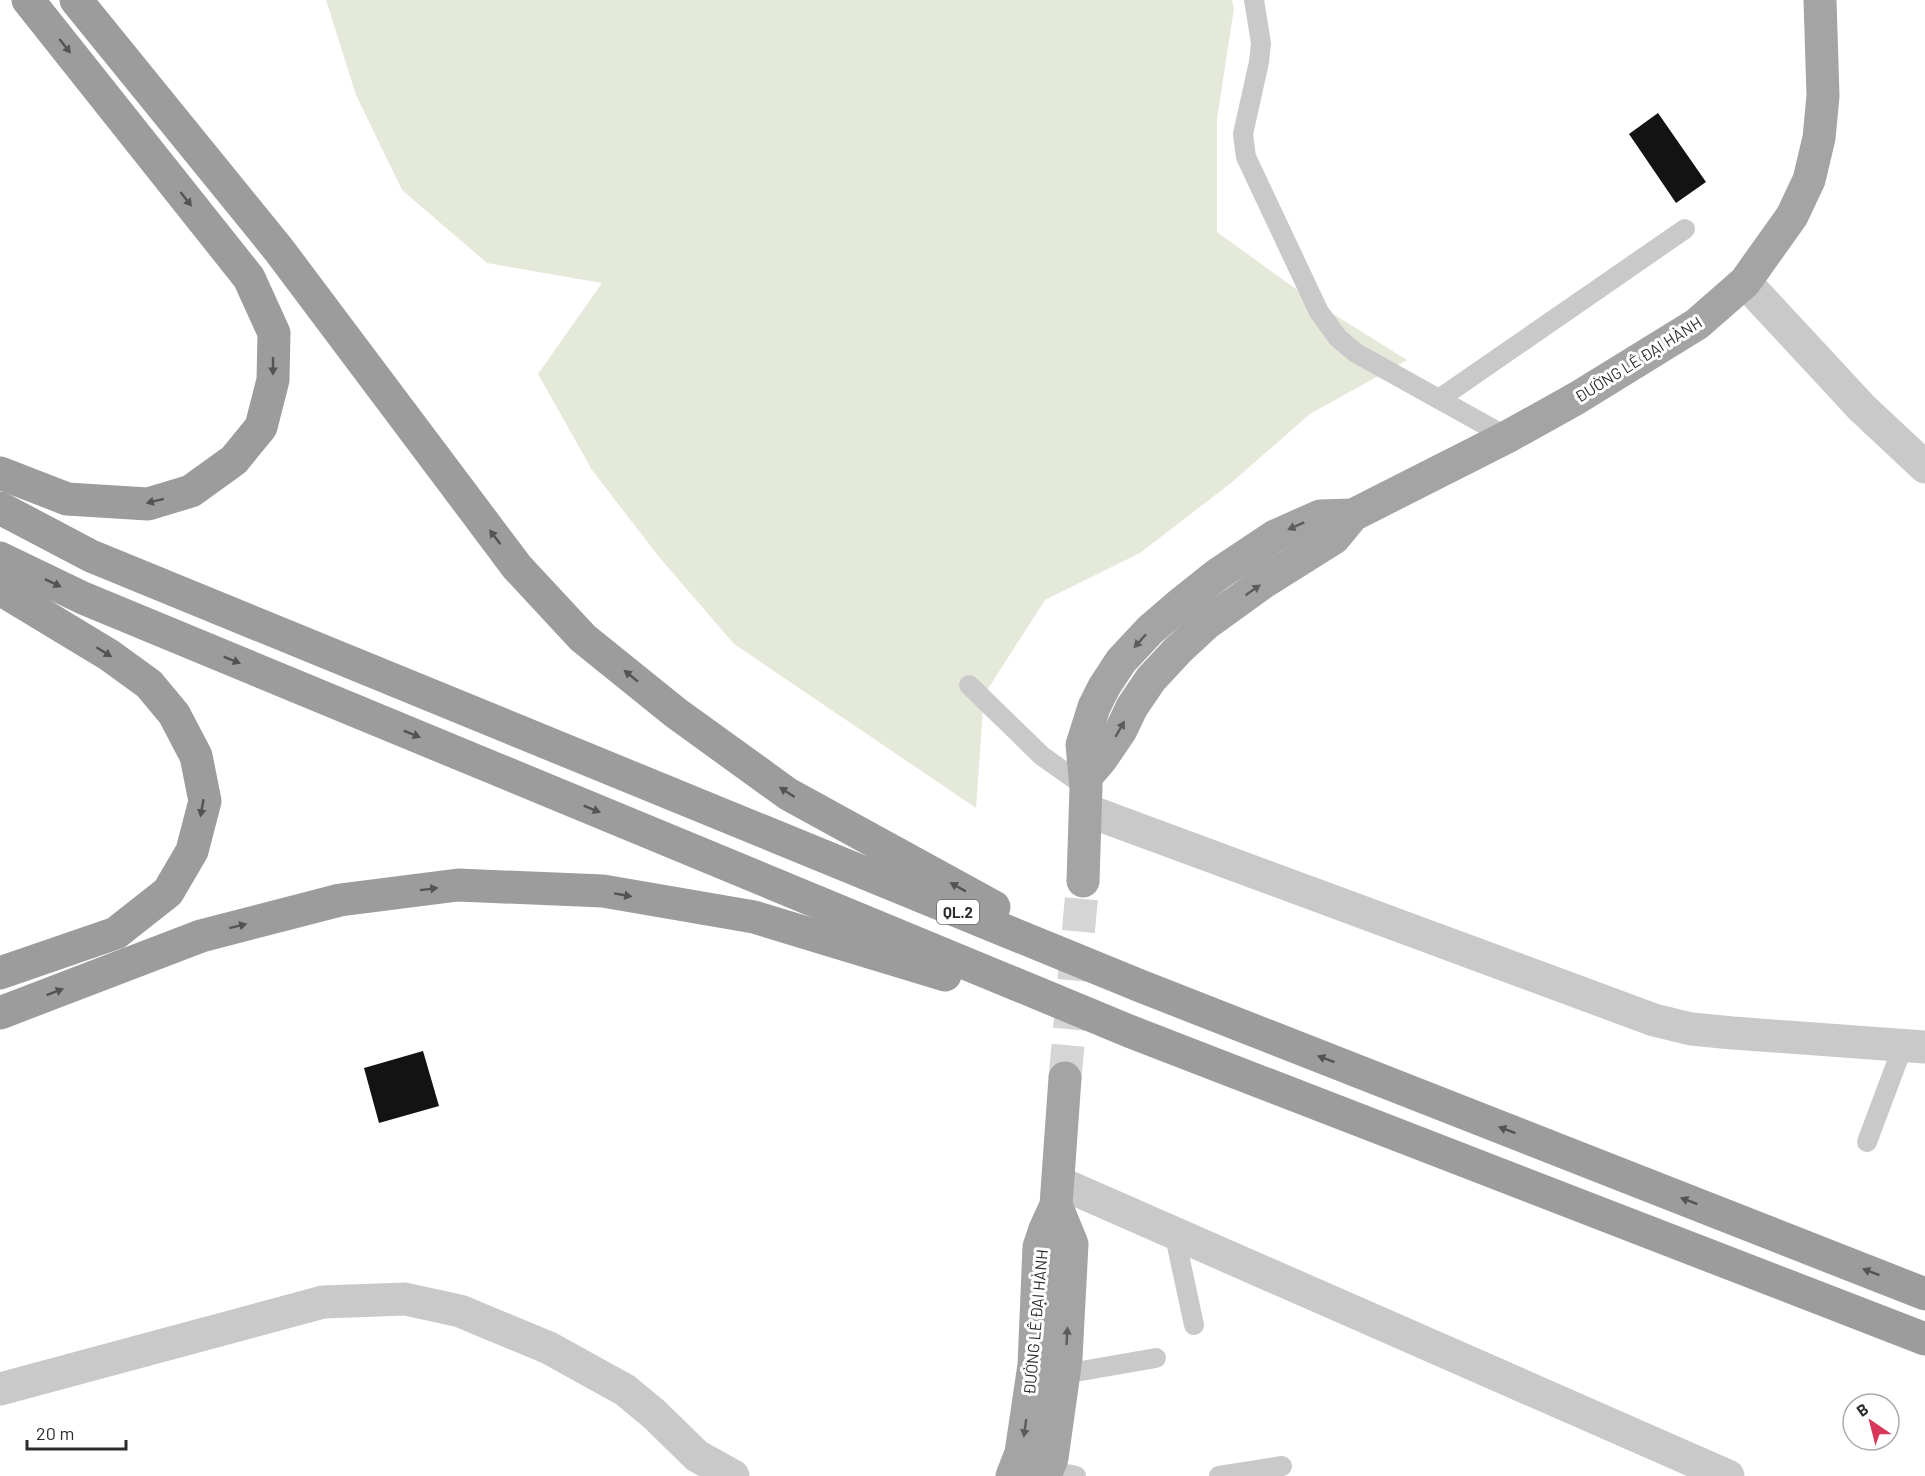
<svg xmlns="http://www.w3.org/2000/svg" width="1925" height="1476" viewBox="0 0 1925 1476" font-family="Barlow,sans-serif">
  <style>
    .green { fill: #e5e9da }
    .building { fill: #131313 }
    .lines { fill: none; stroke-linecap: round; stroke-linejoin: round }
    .primary-tunnel { stroke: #d5d5d5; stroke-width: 33; stroke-dasharray: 33 16; stroke-linecap: butt }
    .service { stroke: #c9c9c9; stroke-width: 20 }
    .minor { stroke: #c9c9c9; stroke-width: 33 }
    .primary { stroke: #a4a4a4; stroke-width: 33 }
    .trunk { stroke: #9c9c9c; stroke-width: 33 }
    .oneway { fill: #535353 }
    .oneway2 { fill: #5c5c5c }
    .labels { text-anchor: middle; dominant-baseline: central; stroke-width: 6; stroke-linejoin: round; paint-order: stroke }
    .shield { fill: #fff; stroke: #6b6b6b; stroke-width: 1.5 }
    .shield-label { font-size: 15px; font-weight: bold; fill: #2c2c2c }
    .street-label { font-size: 16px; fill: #2c2c2c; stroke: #fff }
  </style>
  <rect width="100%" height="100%" fill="#fff"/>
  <path class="green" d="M326,0h906l2,8 -17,111v113l94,68 96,60 -97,54 -79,69 -91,70 -95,47 -61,95 -8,113 -242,-164 -75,-87 -67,-87 -54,-96 64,-91 -115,-20 -85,-73 -46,-95z"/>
  <g class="building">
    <path d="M1658,113l48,69 -30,21 -47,-69z"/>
    <path d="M423,1051l16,55 -60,17 -15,-55z"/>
  </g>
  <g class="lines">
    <path class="primary-tunnel" d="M1065,1078l18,-197"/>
    <g class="service">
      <path d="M1254,0l7,43 -2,19 -16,72 3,23 73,155 19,26 18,15 151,84"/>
      <path d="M1439,399l246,-170"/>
      <path d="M969,685l73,71 44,31"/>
      <path d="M1867,1142l36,-96"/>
      <path d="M1174,1232l20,93"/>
      <path d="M1064,1374l92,-16"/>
      <path d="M1048,1470l28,6"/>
      <path d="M1219,1476l63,-10"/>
    </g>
    <g class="minor">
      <path d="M1745,282l117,126 63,59"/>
      <path d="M1086,810l568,210 37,9 42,4 192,14"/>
      <path d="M1058,1182l670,294"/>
      <path d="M0,1389l323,-87 82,-3 55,12 89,37 76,42 29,24 43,42 36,20"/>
    </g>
    <g class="primary">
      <path d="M1086,777l16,-19 19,-28 11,-23 19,-28 27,-29 28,-26 58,-42 70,-44 19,-23 154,-78 70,-39 120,-74 48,-42 47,-66 17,-36 10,-42 4,-42 -3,-96"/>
      <path d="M1083,881l3,-94 -4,-42 12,-38 10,-20 17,-26 29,-31 29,-25 39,-31 57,-38 45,-20 33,-1"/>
      <path d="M1012,1476l9,-23 13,-88 5,-118 6,-18 11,-24 9,-127"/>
      <path d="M1045,1476l7,-18 14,-100 6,-114 -16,-39"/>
    </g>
    <g class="trunk">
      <path d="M76,0l203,250 238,317 66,71 93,75 112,81 206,113"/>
      <path d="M0,473l67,26 81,5 43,-13 43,-31 27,-33 12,-47 1,-47 -25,-55 -221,-278"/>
      <path d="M0,508l91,48 1047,429 787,309"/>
      <path d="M0,558l83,40 1046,433 796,308"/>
      <path d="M0,589l109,66 40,29 25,30 22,42 9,45 -13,50 -24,41 -52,41 -116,40"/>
      <path d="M0,1013l201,-77 139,-36 118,-15 145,6 151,26 191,58"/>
    </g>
  </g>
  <defs><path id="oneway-solid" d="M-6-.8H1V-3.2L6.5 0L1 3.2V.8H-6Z" transform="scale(1.5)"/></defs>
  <g class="oneway">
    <use href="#oneway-solid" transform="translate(65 46) rotate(52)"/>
    <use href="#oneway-solid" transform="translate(186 199) rotate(52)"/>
    <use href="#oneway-solid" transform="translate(273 366) rotate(90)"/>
    <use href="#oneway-solid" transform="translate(155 501) rotate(166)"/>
    <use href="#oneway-solid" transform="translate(495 537) rotate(-127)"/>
    <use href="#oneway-solid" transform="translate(53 583) rotate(26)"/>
    <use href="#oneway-solid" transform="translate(104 652) rotate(32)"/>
    <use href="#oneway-solid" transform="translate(232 660) rotate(22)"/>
    <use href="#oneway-solid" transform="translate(631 676) rotate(-141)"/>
    <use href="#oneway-solid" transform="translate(412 734) rotate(22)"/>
    <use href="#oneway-solid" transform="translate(787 792) rotate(-147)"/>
    <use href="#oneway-solid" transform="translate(202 808) rotate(100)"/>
    <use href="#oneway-solid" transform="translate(592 809) rotate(22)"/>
    <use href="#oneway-solid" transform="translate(958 887) rotate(-151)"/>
    <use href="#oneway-solid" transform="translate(429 889) rotate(-7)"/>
    <use href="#oneway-solid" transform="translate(623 895) rotate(10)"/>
    <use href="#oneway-solid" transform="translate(238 926) rotate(-14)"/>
    <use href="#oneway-solid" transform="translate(55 992) rotate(-21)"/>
    <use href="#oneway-solid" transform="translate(1326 1059) rotate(-159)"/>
    <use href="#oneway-solid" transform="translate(1507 1130) rotate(-159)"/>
    <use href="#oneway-solid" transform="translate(1689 1201) rotate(-159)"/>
    <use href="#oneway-solid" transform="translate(1871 1272) rotate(-159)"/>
  </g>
  <g class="oneway2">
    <use href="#oneway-solid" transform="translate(1296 526) rotate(156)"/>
    <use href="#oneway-solid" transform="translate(1253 590) rotate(-35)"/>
    <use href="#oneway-solid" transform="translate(1140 641) rotate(132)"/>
    <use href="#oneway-solid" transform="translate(1120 729) rotate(-60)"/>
    <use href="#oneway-solid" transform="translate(1067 1336) rotate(-87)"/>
    <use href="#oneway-solid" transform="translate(1025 1428) rotate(98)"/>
  </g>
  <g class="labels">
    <rect class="shield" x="937" y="900" width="42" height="24" rx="4.5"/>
    <g class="shield-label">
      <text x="958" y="912">QL.2</text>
    </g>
    <g class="street-label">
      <text transform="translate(1638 359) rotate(-32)">ĐƯỜNG LÊ ĐẠI HÀNH</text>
      <text transform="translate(1035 1322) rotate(-85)">ĐƯỜNG LÊ ĐẠI HÀNH</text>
    </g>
  </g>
  <g transform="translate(1871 1422) rotate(325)"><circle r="28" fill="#ffffff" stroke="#ababab" stroke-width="1.5"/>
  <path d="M0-4.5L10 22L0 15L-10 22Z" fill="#d9385d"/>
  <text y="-9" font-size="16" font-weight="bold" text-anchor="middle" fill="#2c2c2c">B</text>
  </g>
  <path d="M27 1440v9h99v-9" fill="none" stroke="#2c2c2c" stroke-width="3"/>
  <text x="36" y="1440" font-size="18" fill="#2c2c2c" stroke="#ffffff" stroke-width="4.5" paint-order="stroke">20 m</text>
</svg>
